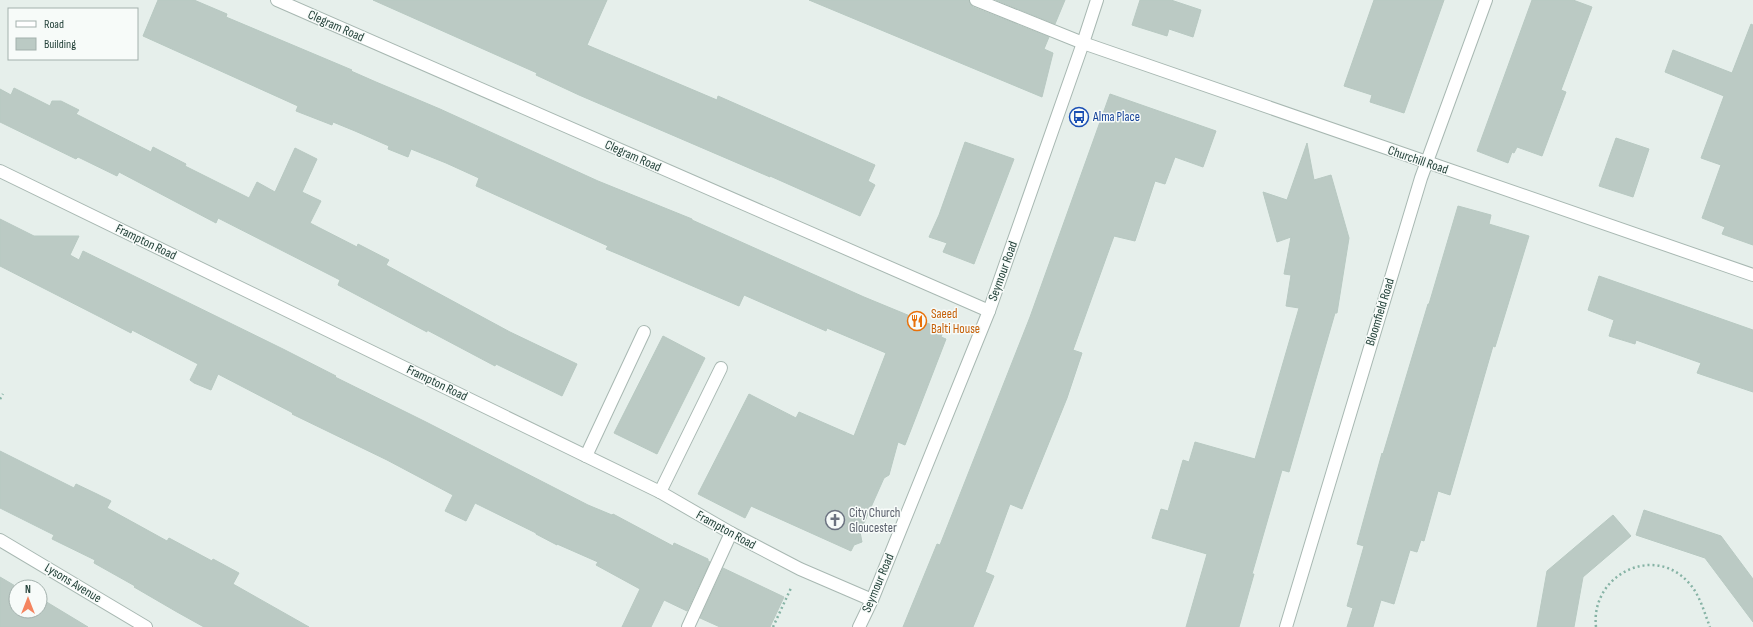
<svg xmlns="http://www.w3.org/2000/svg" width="1753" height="627" viewBox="0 0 1753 627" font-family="'Sofia Sans Condensed',sans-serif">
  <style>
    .building { fill: #bbcac4; stroke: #b8c9c2 }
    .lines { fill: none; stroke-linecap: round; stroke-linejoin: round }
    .service-casing { stroke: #a8b8b2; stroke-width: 14 }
    .minor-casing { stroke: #a8b8b2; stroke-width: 14 }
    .path { stroke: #86b3a5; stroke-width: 2.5; stroke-dasharray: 2 3; stroke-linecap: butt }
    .service { stroke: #fff; stroke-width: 12 }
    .minor { stroke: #fff; stroke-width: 12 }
    .labels { text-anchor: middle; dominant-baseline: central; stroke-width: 3; stroke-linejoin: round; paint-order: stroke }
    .street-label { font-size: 13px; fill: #24423a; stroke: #f7fbf9 }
    .transit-label { font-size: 13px; fill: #164399; stroke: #f7fbf9; text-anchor: start }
    .food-label { font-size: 13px; fill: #c56008; stroke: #f7fbf9; text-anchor: start }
    .worship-label { font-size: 13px; fill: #5b616d; stroke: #f7fbf9; text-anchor: start }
  </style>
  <rect width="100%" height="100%" fill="#e6efeb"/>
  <g class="building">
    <path d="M158,0h36l33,14 -1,3 126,53 -1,1 25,11 64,27 158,72 94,38v1l172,77 80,33 -3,7 5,2 -41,106 -7,-3 -9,33 -5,3 -24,54 2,10 -8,3 -3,6 -100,-45 -6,12 -47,-24 51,-100 47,24 3,-6 55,24 32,-83 -59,-25 -1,3 -82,-36 -5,11 -121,-52 -12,-5 2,-3 -132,-60 3,-8 -33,-15 -35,-14 -3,8 -20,-8 1,-3 -34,-15 -22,-9 -1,3 -36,-14 2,-5 -155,-70z"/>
    <path d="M373,0h234l-20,45 130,55 1,-4 157,69 -7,16 7,4 -15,31 -90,-40v1l-191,-82 -43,-20 1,-2z"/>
    <path d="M809,0h160l1,4 3,3 76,30 -5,12 9,4 -11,44z"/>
    <path d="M996,0h69l-10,24z"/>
    <path d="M1140,0h31l30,10 -8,27 -24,-8 -2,7 -35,-11z"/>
    <path d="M1374,0h70l-40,113 -34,-11 2,-7 -28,-9z"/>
    <path d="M1532,0h41l19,7 -31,83 5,2 -24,64 -25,-9 -3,6 -2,-1 -4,11 -31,-12z"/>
    <path d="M1751,24l2,1v220l-31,-11 3,-7 -23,-9 19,-53 -20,-7 23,-62 -59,-24 8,-22 59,23z"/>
    <path d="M14,88l36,18 2,-5h9l18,9 -3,4 75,38 2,-5 33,17 -1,2 64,32 8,-16 18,10 20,-44 22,11 -15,33 19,9 -11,22 47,24 1,-3 31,16 -3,5 124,67 67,32 -15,32 -66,-32 -1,2 -68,-36v2l-89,-47 2,-5 -122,-62 -2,5 -97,-51 -2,4 -39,-19 -2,2 -76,-37v-33l11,6z"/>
    <path d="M1110,94l106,37 -13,36 -28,-10 -10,27 -10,-3 -20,60 -21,-5 -41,114 9,3 -15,45 -45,111 -12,-5 -25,68 9,4 -21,51h-70l34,-83 3,1 90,-228z"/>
    <path d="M1616,138l33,11 -16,48 -34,-11z"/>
    <path d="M965,142l49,17 -40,105 -31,-12 4,-9 -18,-6 10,-22z"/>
    <path d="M1307,143l7,37 17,-5 18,63 -12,75h-2l-46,159 -7,-2 -30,104h2l-15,53h-53l21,-73 -55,-16 9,-29 7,2 15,-51 6,2 6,-20 60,17 44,-151 -13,-2 5,-31 -7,-1 7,-37 -14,5 -14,-50 24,8z"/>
    <path d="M1458,206l33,9 -2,9 40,12 -34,111 -2,-1 -43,149 -12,-4 -14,50 -3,-1 -4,12 -7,-2 -16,54 -13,-4 -8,27h-26l6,-19 -6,-2 17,-60 -7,-2 25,-91 1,1 45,-150h1z"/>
    <path d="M0,219l34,17h45l-9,19 9,5 4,-9 200,98 53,27 -1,1 91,45 162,83 24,10 1,-1 60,32 1,-3 34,16v2l2,1 -23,49 -23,-11 -13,27h-29l18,-38 -44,-24 2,-3 -41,-18v1l-21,-11v-1l-61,-30 -9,18 -21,-10 8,-16 -66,-35 -95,-46 1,-1 -75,-39 -7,16 -17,-7 -4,-3 8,-16 -66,-34 -1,3 -29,-15 -102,-52z"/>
    <path d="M1599,276l154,54v62l-56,-19 4,-10 -65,-23 -1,4 -26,-8 5,-16 -26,-10z"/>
    <path d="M663,336l42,22 -48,96 -43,-21z"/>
    <path d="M0,451l74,37 2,-4 21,10 14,7 -4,7 31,17 29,16 2,-3 43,23 1,-2 26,14 -6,11 76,43h-105l-27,-15 -43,-25 1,-1 -41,-23 1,-3 -43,-21 2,-4 -54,-27z"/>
    <path d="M1644,510l77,26 32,43v43l-48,-64 -69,-23z"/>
    <path d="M1613,515l18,21 -48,41 -9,50h-37l10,-56z"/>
    <path d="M723,568l61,29 -14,30h-50l-20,-9z"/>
    <path d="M0,577l17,10 -1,24h24v-13l48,29h-88z"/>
  </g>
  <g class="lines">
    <defs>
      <g id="service">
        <path d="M586,456l58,-124"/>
        <path d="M660,492l61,-124"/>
        <path d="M688,627l43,-94"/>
      </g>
      <g id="minor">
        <path d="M277,0l712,311"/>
        <path d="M976,0l107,43 670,232"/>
        <path d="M0,171l660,321 71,41 69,36 72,31"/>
        <path d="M0,540l146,87"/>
        <path d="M859,627l13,-27 117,-289 94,-268 14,-43"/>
        <path d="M1286,627l135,-449 65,-178"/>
      </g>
    </defs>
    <use href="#service" class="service-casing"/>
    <use href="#minor" class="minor-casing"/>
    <g class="path">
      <path d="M0,399l3,-5"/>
      <path d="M773,627l18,-39"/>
      <path d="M1596,627c-6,-52 58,-84 93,-44 11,12 15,29 21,44"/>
    </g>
    <use href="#service" class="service"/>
    <use href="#minor" class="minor"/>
  </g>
  <defs>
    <symbol id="bus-ring" viewBox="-11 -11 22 22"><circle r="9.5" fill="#f7fbf9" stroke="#1a4fb4" stroke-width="1.5"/><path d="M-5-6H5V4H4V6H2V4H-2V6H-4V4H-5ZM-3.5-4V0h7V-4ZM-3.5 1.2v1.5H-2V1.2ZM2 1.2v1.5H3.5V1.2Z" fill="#1a4fb4"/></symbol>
    <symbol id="restaurant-ring" viewBox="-11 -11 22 22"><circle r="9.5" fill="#f7fbf9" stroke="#e8710a" stroke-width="1.5"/><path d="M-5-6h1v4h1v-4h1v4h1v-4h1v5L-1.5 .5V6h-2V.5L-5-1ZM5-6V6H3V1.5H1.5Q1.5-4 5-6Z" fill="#e8710a"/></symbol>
    <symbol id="church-ring" viewBox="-11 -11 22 22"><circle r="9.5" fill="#f7fbf9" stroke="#6b7280" stroke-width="1.5"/><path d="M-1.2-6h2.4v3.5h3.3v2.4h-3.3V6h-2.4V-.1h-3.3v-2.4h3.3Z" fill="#6b7280"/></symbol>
  </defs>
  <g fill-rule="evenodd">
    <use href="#bus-ring" x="1068" y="106" width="22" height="22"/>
    <use href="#restaurant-ring" x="906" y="310" width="22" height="22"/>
    <use href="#church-ring" x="824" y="509" width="22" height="22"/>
  </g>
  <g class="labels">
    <g class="street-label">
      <text transform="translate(336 26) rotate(24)">Clegram Road</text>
      <text transform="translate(633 156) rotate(24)">Clegram Road</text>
      <text transform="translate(1418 160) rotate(19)">Churchill Road</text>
      <text transform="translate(146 242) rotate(26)">Frampton Road</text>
      <text transform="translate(1003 271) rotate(-70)">Seymour Road</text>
      <text transform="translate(1380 312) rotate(-73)">Bloomfield Road</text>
      <text transform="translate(437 383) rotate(26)">Frampton Road</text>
      <text transform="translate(726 530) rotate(29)">Frampton Road</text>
      <text transform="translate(73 583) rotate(31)">Lysons Avenue</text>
      <text transform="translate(878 583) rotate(-67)">Seymour Road</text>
    </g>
    <g class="transit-label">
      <text x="1093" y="117">Alma Place</text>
    </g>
    <g class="food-label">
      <text x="931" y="314">Saeed<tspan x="931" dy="15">Balti House</tspan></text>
    </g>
    <g class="worship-label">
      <text x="849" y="513">City Church<tspan x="849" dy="15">Gloucester</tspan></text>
    </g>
  </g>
  <rect x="8" y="8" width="130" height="52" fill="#f7fbf9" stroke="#a3b1ad"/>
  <rect x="16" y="21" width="20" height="6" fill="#ffffff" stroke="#a3b1ad"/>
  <text x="44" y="28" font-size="12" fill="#24423a">Road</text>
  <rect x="16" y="38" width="20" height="12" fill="#bbcac4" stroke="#a3b1ad"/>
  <text x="44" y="48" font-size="12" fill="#24423a">Building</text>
  <g transform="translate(28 599)"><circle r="19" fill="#f7fbf9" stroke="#a3b1ad"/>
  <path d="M0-3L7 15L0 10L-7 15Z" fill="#f4845f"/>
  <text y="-6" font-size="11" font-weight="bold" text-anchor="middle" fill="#24423a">N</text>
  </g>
</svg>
